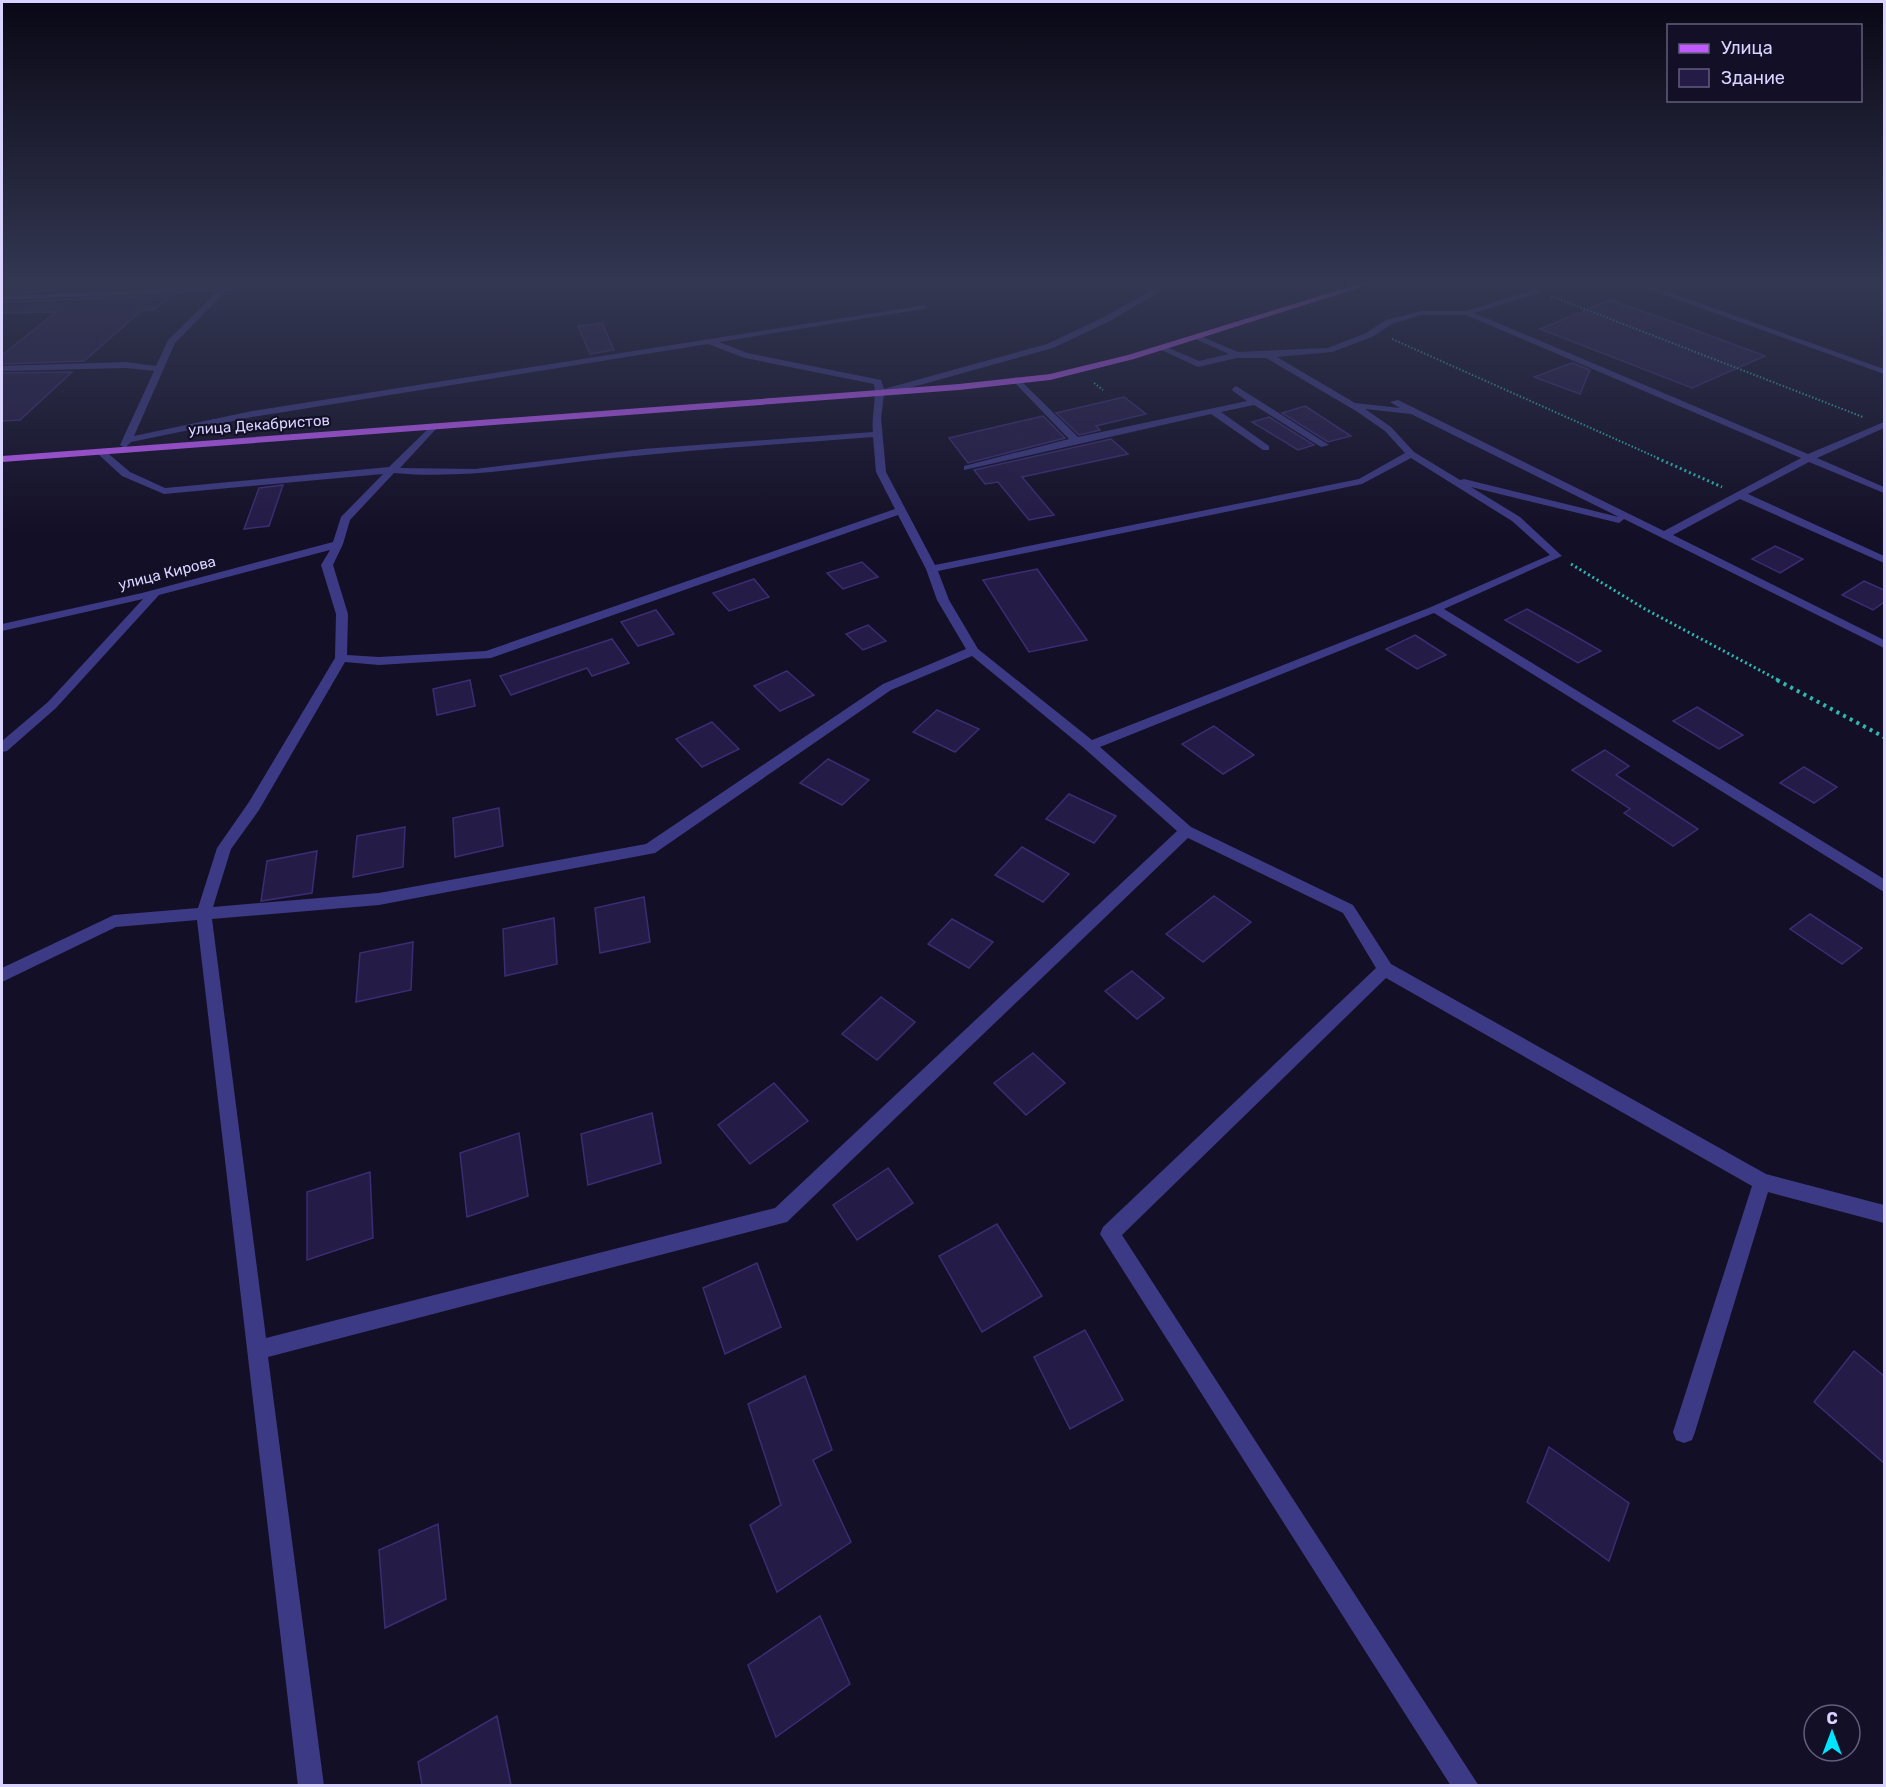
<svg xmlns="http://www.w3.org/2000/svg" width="1886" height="1787" viewBox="0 0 1886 1787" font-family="Rubik,sans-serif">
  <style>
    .building { fill: #241b47; stroke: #3b2d73; stroke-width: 1.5 }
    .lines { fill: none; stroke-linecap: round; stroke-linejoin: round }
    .path-far2 { stroke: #2fb8b0; stroke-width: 2; stroke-dasharray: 1.5 2; stroke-linecap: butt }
    .path-far1 { stroke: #2fb8b0; stroke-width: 3; stroke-dasharray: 2 3; stroke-linecap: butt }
    .path { stroke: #2fb8b0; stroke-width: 4; stroke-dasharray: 3 4.5; stroke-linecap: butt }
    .minor { fill: #3d3a85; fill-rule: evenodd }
    .major { fill: #c25bff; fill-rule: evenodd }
    .labels { text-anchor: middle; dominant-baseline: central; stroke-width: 4.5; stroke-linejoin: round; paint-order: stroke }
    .far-street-label { font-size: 15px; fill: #d9d4ff; stroke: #130f26 }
  </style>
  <rect width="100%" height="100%" fill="#130f26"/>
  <g class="building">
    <path d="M10,284h173l-181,10z"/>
    <path d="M171,295l-17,15h-12l-58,51 -82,3v-9l54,-43 -54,1v-11z"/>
    <path d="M1610,300l66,23 89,33 -73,32 -152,-59z"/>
    <path d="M602,323l12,27 -24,4 -12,-28z"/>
    <path d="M1572,363l18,7 -10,24 -46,-17z"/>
    <path d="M72,372l-52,48 -18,1v-48z"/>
    <path d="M1124,397l22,17 -50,12 4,4 -21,5 -23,-22z"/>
    <path d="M1305,406l46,30 -23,6 -46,-29z"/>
    <path d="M1043,416l22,22 -97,25 -19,-25z"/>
    <path d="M1269,417l45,28 -16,5 -46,-28z"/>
    <path d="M1111,439l17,15 -106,23 32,38 -25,5 -31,-38 -13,2 -11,-14z"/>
    <path d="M283,485l-14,41 -25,3 15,-41z"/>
    <path d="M1775,546l28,13 -23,14 -28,-14z"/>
    <path d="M862,562l16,15 -35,12 -16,-16z"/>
    <path d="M1037,569l50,71 -58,12 -46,-72z"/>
    <path d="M754,579l15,18 -40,14 -16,-18z"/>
    <path d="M1864,581l20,9v12l-11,8 -31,-15z"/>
    <path d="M1527,609l43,24 31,18 -23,12 -73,-43z"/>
    <path d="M656,610l18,24 -36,12 -17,-24z"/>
    <path d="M868,625l18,16 -23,9 -17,-16z"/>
    <path d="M1415,635l31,20 -29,14 -31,-20z"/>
    <path d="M612,639l17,24 -37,13 -5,-8 -76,27 -11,-19z"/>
    <path d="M787,671l27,24 -34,16 -26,-25z"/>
    <path d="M470,680l5,26 -38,9 -4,-26z"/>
    <path d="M1697,707l46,28 -24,14 -46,-28z"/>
    <path d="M937,710l42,19 -24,23 -42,-20z"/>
    <path d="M712,722l27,27 -37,18 -26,-28z"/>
    <path d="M1214,726l40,29 -31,19 -41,-30z"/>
    <path d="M1605,750l24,16 -13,9 82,54 -25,17 -49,-33 6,-4 -58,-39z"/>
    <path d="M828,759l41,21 -27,25 -42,-22z"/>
    <path d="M1804,767l33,20 -23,16 -34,-20z"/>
    <path d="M1069,794l47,22 -22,27 -48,-24z"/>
    <path d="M499,808l4,38 -48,11 -2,-39z"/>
    <path d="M405,827l-2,40 -50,10 4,-41z"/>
    <path d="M1022,847l47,27 -26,28 -48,-27z"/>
    <path d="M317,851l-5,42 -51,8 6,-40z"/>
    <path d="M1214,896l37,26 -48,40 -37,-28z"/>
    <path d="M644,897l6,45 -50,11 -5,-45z"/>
    <path d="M1810,914l52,34 -20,16 -52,-35z"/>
    <path d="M554,918l3,46 -52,12 -2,-47z"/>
    <path d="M952,919l41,23 -24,26 -41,-24z"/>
    <path d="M413,942l-2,48 -55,12 4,-49z"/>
    <path d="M1132,971l32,27 -27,21 -32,-28z"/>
    <path d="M881,997l34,25 -38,38 -35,-26z"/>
    <path d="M1033,1053l32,30 -39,32 -32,-32z"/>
    <path d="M774,1083l34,38 -58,43 -32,-39z"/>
    <path d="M652,1113l9,50 -73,22 -7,-51z"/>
    <path d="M519,1133l9,63 -61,21 -7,-64z"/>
    <path d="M888,1168l25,35 -56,37 -24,-35z"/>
    <path d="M370,1172l3,66 -66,22v-68z"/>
    <path d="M997,1224l45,72 -60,36 -43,-76z"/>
    <path d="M757,1263l24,64 -56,27 -22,-66z"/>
    <path d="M1085,1330l38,70 -53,29 -36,-72z"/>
    <path d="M1854,1351l30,25v87l-70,-61z"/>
    <path d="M805,1376l27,74 -19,10 38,82 -74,50 -27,-67 31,-20 -33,-101z"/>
    <path d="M1549,1447l80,56 -20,58 -82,-59z"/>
    <path d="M438,1524l8,75 -61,29 -6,-78z"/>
    <path d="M820,1616l30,68 -74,53 -28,-72z"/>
    <path d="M497,1716l14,69h-89l-4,-23z"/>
  </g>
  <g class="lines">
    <g class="path-far2">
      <path d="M1551,296l312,121"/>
      <path d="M1392,339l268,120"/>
      <path d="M1094,383l9,7"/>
    </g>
    <g class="path-far1">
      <path d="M1657,458l65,29"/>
      <path d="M1571,564l74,45 135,72"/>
    </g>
    <path class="path" d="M1777,680l107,57"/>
    <g class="minor">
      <path d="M264,284h59l-4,2 -92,4 -52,53 -41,93 118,-25 674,-106 1,2 -4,2 -204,33 28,11 134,27 3,9 163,-45 55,-26 61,-34h10l-65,38 -55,26 -169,47 -3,23 5,54 49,93 424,-86 46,-26 -20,-22 -29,-20 -90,-53h-29l-39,9 -41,-19 7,-2 35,15 30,-7 -34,-15v-4h3l40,17 90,-4 38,-15 20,-13 35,-9h45l70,-22 4,2 -1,2 -65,20 334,141 76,-32v6l-67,30 67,29v6l-75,-31 -61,32 136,62v7l-144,-64 -67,36 211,105v8l-260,-129 -5,4 -148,-36 49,30 42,39 -118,53 440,270v13l-450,-279 -334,134 91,80 162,78 38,59 375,210 118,31v18l-116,-31 -73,240 -3,8 -8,3 -8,-3 -3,-8 79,-246 -366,-208 -264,257 357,551h-28l-351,-552 3,-7 273,-259 -33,-55 -155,-75 -401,384 -519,135 56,429h-26l-101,-866 -81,7 -114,55v-14l112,-53 84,-7 19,-60 32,-46 86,-144 1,-44 -15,-49 9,-15 -171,45 -103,113 -49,43 -5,1v-11l46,-39 95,-103 -141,32v-7l140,-31 191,-51 8,-25 42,-43 -219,20 -42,-18 -24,-22v-4h6l26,22 35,16 224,-21 45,-44 5,3 -2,2 -37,40 75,1 168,-20 230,-17c-2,-17 4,-32 1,-48l-129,-26 -37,-14 -456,73 -121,25 -6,6 -5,-3 34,-74 -28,-3 -124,3v-5l124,-4 30,4 12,-26 50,-49 -216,9v-4zM1421,315h45l335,143 -137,73 -266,-131 -8,2 10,6 -45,-5 -78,-46 55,-5 40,-15 20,-13zM1365,409l46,5 208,103 -155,-38 -4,1 -46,-28 -23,-25zM873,437l3,35 19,37 -409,142 -107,6 -32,-2 1,-41 -15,-49 10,-21 7,-24 44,-47c75,7 145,-8 219,-15 86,-9 173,-14 260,-21zM1411,458l101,63 38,34 -119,52 -339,133 -114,-91 -29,-49 -11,-29 424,-87zM898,515l28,54 11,31 29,49 -83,35 -237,160 -267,49 -166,14 18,-58 28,-39 86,-148 34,3 112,-7zM972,656l113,93 92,82 -402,377 -509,130 -54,-419 167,-14 276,-52 236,-163z"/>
      <path d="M1634,284h12l238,85v5z"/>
      <path d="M1017,377l61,60 169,-36 -14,-10 -1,-2 4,-3 93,59 -8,2 -67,-42 -33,7 48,34v4h-6l-52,-36 -247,56v-4l105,-27 -55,-57v-4z"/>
    </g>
    <path class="major" d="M1359,284h12l-237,75 -84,21 -91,10 -957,72v-6l957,-72 91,-10 78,-19z"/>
  </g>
  <linearGradient id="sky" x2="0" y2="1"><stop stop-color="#0a0815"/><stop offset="0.53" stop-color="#333752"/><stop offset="1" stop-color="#333752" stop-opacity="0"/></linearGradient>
  <rect width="1886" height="534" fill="url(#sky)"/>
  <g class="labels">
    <g class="far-street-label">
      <text transform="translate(259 425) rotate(-4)">улица Декабристов</text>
      <text transform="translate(167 573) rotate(-14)">улица Кирова</text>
    </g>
  </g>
  <rect width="1886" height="1787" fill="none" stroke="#d9d4ff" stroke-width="6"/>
  <rect x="1667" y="24" width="195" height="78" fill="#130f26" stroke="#625e7d" stroke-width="1.5"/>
  <rect x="1679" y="44" width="30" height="9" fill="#c25bff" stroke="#625e7d" stroke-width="1.5"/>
  <text x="1721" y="54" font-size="18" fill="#d9d4ff">Улица</text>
  <rect x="1679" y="69" width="30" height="18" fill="#241b47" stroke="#625e7d" stroke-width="1.5"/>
  <text x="1721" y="84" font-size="18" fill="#d9d4ff">Здание</text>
  <g transform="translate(1832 1733)"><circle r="28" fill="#130f26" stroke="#625e7d" stroke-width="1.5"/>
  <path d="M0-4.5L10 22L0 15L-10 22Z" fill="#00e5ff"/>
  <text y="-9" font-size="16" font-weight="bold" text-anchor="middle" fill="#d9d4ff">С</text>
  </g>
</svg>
